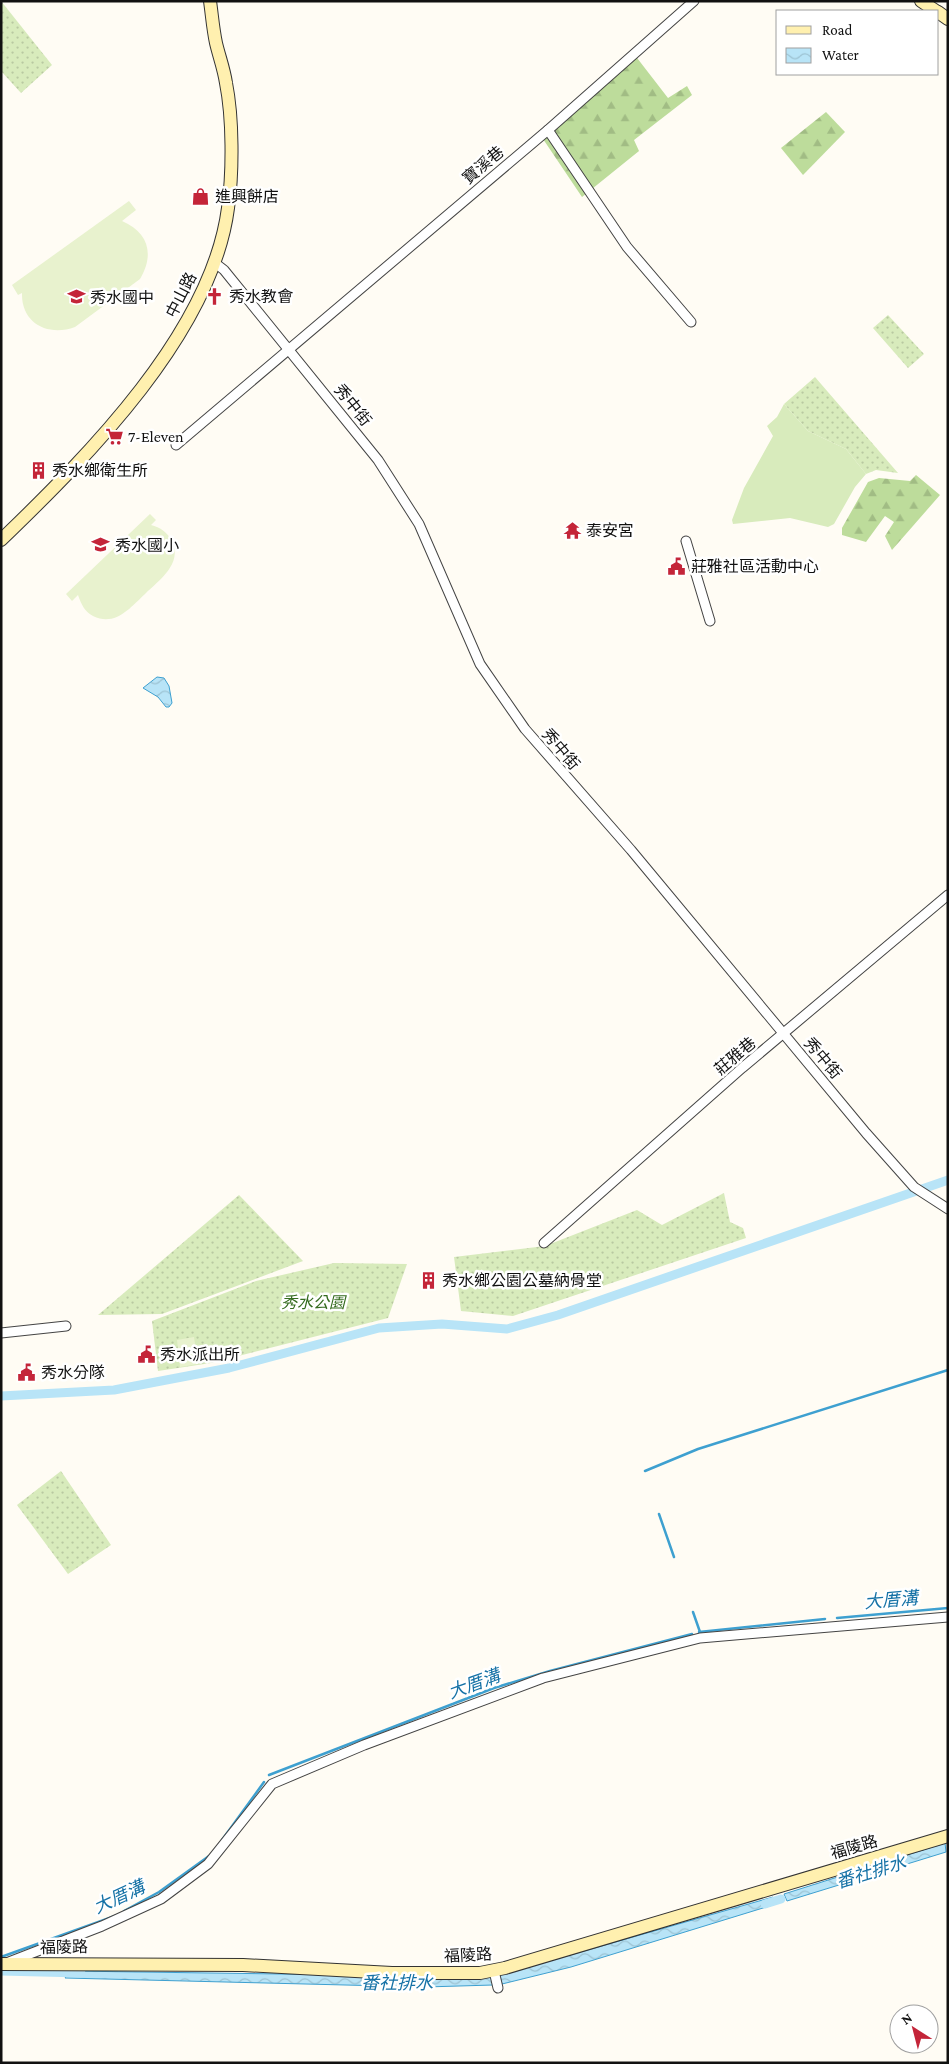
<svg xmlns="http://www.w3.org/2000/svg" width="949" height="2064" viewBox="0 0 949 2064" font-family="'Crimson Pro','Noto Sans TC',serif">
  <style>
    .grass { fill: url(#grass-dots) }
    .forest { fill: url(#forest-firs) }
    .garden { fill: #d8ebbc }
    .pitch { fill: #e8f2ce }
    .water { fill: url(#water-waves); stroke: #3ea0d0 }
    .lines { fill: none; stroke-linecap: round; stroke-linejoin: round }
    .stream { stroke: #3ea0d0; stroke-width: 2.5 }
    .canal { stroke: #b8e4f7; stroke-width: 9 }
    .street-casing { stroke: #444; stroke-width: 11 }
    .secondary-casing { stroke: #333; stroke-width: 14 }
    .street { stroke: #fff; stroke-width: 9 }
    .secondary { stroke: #fff0af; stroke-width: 12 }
    .labels { text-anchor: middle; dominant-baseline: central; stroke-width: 5; stroke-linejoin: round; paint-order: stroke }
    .street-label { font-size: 16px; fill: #111; stroke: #fff }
    .poi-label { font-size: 16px; fill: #111; stroke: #fff; text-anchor: start }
    .park-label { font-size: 16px; font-style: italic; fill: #346b1f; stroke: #fff }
    .water-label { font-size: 18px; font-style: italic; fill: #1672a6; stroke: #fff }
  </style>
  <defs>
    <pattern id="grass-dots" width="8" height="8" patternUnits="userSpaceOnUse" patternTransform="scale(1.25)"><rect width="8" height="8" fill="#d8ebbc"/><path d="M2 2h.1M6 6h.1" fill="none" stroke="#b8c8a1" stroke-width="1.8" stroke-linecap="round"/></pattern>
    <pattern id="forest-firs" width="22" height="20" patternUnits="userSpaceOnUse" patternTransform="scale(1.25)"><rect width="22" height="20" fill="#bddc9b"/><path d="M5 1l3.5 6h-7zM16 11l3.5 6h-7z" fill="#a1bc84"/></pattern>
    <pattern id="water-waves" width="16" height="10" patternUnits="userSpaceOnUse" patternTransform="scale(1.25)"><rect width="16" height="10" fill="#b8e4f7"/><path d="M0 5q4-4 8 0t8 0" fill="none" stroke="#9dc3d3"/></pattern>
  </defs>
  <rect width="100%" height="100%" fill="#fffcf4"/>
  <g class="grass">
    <path d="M1,1l51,64 -31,28 -20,-22z"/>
    <path d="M888,315l36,39 -16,14 -35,-40z"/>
    <path d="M815,377l83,96 -22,-3 -10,4 -20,-25 -38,-18 -24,-27z"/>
    <path d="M724,1193l6,29 13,6 3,10 -233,78 -52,-5 -7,-54 91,-11 92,-36 25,15z"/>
    <path d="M239,1195l64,66 -141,53 -64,1z"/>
    <path d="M334,1263l73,1 -19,54 -177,45 -53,8 -6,-50 104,-40z"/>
    <path d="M61,1471l50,74 -43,29 -51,-69z"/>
  </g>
  <g class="forest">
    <path d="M634,54l34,44 19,-12 5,9 -58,45 5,11 -57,46 -41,-61z"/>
    <path d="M826,112l19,20 -42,43 -22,-27z"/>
    <path d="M916,475l24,20 -48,55 -7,-14 9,-14 -9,-6 -19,26 -24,-7v-7l26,-46 11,-4 31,3z"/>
  </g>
  <path class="garden" d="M784,404l24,27 38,18 20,25 -11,13 -21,37 -6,3 -38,-9 -57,6 -1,-4 12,-32 29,-52 -6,-10 10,-9z"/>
  <g class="pitch">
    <path d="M129,201l7,9 -14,11c26,11 33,33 18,58l-65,48c-26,10 -54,-3 -53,-34l-4,2 -6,-10z"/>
    <path d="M150,514l6,6 -5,5c9,2 17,8 21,16 11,23 -13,39 -27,53 -15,14 -30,33 -52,22 -8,-4 -12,-12 -15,-21l-6,6 -6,-7z"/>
    <path d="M194,1337l4,27 -18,3 -3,-27z"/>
  </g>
  <g class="water">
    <path d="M157,677l7,1 5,8 3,17 -3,4h-3l-8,-10 -15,-9z"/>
    <path d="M945,1843l1,9 -159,49 -3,-7z"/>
    <path d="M773,1897l3,7 -205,63 -69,17 -2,-9z"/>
    <path d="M70,1971l421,6 2,8 -68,2 -360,-9z"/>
  </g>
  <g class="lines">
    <g class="stream">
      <path d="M645,1471l53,-22 250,-79"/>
      <path d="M659,1514l15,43"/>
      <path d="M693,1612l7,20"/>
      <path d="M837,1618l111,-10"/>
      <path d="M699,1632l126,-13"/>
      <path d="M269,1775l225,-87 56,-17 142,-37"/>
      <path d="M222,1840l42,-58"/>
      <path d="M124,1911l35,-19 50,-36"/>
      <path d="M1,1957l114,-41"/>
    </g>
    <g class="canal">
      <path d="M1,1396l113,-6 115,-22 150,-40 63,-4 65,5 51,-14 390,-135"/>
      <path d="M765,1904l16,-5"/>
      <path d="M1,1971l80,2"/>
    </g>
    <defs>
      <g id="street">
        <path d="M548,130l79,117 64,75"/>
        <path d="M215,263l9,7 154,190 41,64 61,140 45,65 106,121 235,283 48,54 34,22"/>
        <path d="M176,445l372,-315 146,-129"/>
        <path d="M686,541l24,80"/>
        <path d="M544,1243l198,-175 206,-173"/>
        <path d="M1,1333l65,-7"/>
        <path d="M9,1962l93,-36 59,-27 47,-35 64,-80 92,-39 179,-67 157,-40 248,-21"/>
        <path d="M494,1971l4,17"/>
      </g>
      <g id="secondary">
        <path d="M921,1l15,10"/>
        <path d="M938,12l10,7"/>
        <path d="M1,540c87,-84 211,-208 227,-332 5,-36 5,-90 -2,-125 -2,-14 -7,-27 -10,-40 -3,-14 -4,-28 -6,-42"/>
        <path d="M1,1964l242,1 149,8h88l25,-5 443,-132"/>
      </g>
    </defs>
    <use href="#street" class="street-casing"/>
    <use href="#secondary" class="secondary-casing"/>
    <use href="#street" class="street"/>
    <use href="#secondary" class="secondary"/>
  </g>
  <defs>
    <symbol id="shop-bare" viewBox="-9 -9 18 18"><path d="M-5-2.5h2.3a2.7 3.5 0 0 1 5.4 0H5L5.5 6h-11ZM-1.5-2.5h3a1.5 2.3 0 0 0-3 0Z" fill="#c42539" stroke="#fff" stroke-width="2.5" paint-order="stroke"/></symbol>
    <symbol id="church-bare" viewBox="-9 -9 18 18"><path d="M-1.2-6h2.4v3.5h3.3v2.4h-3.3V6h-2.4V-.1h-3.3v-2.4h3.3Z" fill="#c42539" stroke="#fff" stroke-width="2.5" paint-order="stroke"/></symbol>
    <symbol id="school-bare" viewBox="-9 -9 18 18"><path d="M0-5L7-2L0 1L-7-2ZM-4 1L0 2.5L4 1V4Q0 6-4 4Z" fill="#c42539" stroke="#fff" stroke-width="2.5" paint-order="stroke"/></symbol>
    <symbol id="supermarket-bare" viewBox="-9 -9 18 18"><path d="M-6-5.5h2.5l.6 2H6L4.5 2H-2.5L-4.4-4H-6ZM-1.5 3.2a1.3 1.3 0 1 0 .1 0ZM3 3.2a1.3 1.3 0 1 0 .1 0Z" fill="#c42539" stroke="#fff" stroke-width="2.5" paint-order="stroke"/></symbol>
    <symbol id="building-bare" viewBox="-9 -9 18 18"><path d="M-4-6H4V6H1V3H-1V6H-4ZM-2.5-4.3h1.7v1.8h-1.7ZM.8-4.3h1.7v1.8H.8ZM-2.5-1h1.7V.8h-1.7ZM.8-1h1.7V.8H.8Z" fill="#c42539" stroke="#fff" stroke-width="2.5" paint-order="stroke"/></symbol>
    <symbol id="temple-bare" viewBox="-9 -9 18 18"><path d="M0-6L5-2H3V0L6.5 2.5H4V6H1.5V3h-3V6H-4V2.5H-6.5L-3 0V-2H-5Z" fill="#c42539" stroke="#fff" stroke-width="2.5" paint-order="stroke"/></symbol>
    <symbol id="civic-bare" viewBox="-9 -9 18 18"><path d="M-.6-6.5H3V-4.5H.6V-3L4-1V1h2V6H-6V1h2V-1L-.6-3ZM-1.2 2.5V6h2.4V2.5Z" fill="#c42539" stroke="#fff" stroke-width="2.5" paint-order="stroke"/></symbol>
  </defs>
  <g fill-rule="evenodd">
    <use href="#shop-bare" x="188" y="184" width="25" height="25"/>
    <use href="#church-bare" x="202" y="284" width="25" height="25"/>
    <use href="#school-bare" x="64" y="284" width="25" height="25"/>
    <use href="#supermarket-bare" x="102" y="424" width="25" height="25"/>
    <use href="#building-bare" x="26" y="458" width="25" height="25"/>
    <use href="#temple-bare" x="560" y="518" width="25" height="25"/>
    <use href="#school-bare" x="88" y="532" width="25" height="25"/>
    <use href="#civic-bare" x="664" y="554" width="25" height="25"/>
    <use href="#building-bare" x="416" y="1268" width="25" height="25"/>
    <use href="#civic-bare" x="134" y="1342" width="25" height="25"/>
    <use href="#civic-bare" x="14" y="1360" width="25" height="25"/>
  </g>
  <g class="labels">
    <g class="street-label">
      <text transform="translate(483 165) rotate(-40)">寶溪巷</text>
      <text transform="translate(181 295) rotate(-63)">中山路</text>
      <text transform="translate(353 405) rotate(51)">秀中街</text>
      <text transform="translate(561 749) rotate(50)">秀中街</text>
      <text transform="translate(735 1056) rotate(-40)">莊雅巷</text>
      <text transform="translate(823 1058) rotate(50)">秀中街</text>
      <text transform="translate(854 1847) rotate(-16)">福陵路</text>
      <text transform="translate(64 1947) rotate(-1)">福陵路</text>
      <text transform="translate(468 1955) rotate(-3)">福陵路</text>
    </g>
    <g class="poi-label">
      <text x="215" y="196">進興餅店</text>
      <text x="229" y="296">秀水教會</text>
      <text x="90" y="297">秀水國中</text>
      <text x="128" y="436">7-Eleven</text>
      <text x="52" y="470">秀水鄉衛生所</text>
      <text x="586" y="530">泰安宮</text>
      <text x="115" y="545">秀水國小</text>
      <text x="691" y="566">莊雅社區活動中心</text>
      <text x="442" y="1280">秀水鄉公園公墓納骨堂</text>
      <text x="160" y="1354">秀水派出所</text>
      <text x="41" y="1372">秀水分隊</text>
    </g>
    <g class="park-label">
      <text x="313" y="1302">秀水公園</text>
    </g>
    <g class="water-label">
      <text transform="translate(891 1600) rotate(-5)">大厝溝</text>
      <text transform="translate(474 1684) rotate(-20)">大厝溝</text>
      <text transform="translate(871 1872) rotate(-17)">番社排水</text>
      <text transform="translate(119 1897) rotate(-25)">大厝溝</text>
      <text x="397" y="1983">番社排水</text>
    </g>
  </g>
  <rect width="949" height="2064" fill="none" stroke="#111111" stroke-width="5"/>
  <rect x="776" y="10" width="162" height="65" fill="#ffffff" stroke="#a0a0a0"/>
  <rect x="786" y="26" width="25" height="8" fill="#fff0af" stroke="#a0a0a0"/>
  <text x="822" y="35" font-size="15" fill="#111111">Road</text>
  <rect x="786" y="48" width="25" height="15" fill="url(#water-waves)" stroke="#a0a0a0"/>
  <text x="822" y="60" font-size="15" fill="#111111">Water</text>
  <g transform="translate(914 2029) rotate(324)"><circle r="24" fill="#ffffff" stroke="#a0a0a0"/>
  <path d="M0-4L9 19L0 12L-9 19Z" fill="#c42539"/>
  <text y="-8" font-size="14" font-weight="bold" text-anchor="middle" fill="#111111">N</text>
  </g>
</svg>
